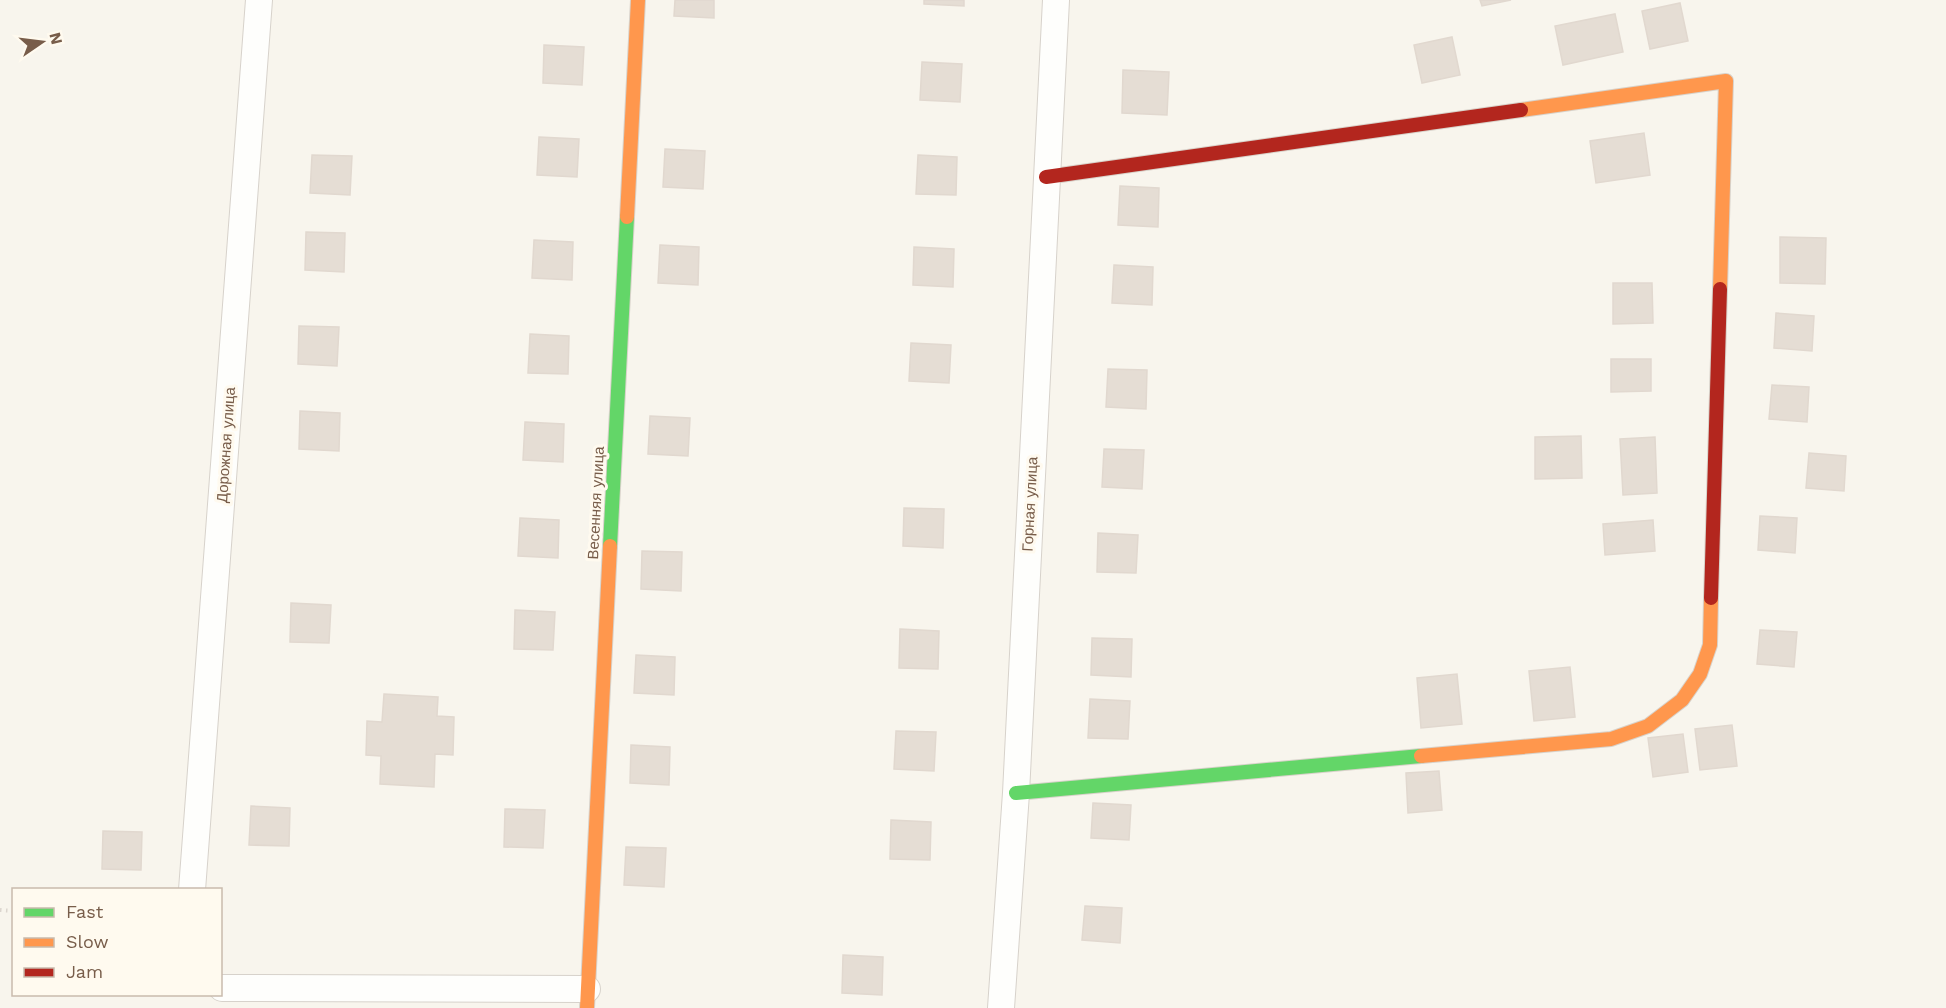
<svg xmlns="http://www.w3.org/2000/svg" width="1946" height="1008" viewBox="0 0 1946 1008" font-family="'Work Sans',sans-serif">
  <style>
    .building { fill: #e5ddd4; stroke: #e1d8cf; stroke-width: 1.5 }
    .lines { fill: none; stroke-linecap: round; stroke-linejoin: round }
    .street-casing { stroke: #d7d2cb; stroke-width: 28 }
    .fast-casing { stroke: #d8d2ca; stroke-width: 16 }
    .slow-casing { stroke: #d8d2ca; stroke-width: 16 }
    .jam-casing { stroke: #d8d2ca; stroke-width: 16 }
    .path { stroke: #dbd5ce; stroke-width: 4; stroke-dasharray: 1.5 4.5; stroke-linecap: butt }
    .street { stroke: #fefefc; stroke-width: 26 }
    .fast { stroke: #63d668; stroke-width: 14 }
    .slow { stroke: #ff974d; stroke-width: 14 }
    .jam { stroke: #b3261e; stroke-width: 14 }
    .labels { text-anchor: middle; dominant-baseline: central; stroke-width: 6; stroke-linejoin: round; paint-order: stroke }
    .street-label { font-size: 15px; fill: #785d4a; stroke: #fffaef }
  </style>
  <rect width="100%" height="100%" fill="#f8f5ed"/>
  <g class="building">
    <path d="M675,0h39v18l-40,-2z"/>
    <path d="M924,0h40v6l-40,-2z"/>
    <path d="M1480,0h31l-29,6z"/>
    <path d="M1680,3l8,38 -38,8 -8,-38z"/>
    <path d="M1615,14l8,38 -60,13 -8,-39z"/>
    <path d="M1452,37l8,38 -38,8 -8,-38z"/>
    <path d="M544,45l40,2 -2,38 -39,-2z"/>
    <path d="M922,62l40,2 -2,38 -40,-2z"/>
    <path d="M1123,70l46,2 -2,43 -45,-2z"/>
    <path d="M1644,133l6,42 -54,8 -6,-42z"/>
    <path d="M539,137l40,2 -2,38 -40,-2z"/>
    <path d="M665,149l40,2 -2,38 -40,-2z"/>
    <path d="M312,155l40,1 -2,39 -40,-2z"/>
    <path d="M918,155l39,2 -1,38 -40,-1z"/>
    <path d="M1120,186l39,2 -1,39 -40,-2z"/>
    <path d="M306,232l39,1 -1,39 -39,-2z"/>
    <path d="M1780,237l46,1 -1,46 -45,-1z"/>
    <path d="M534,240l39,2 -1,38 -40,-2z"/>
    <path d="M660,245l39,2 -1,38 -40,-2z"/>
    <path d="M914,247l40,2 -1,38 -40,-2z"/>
    <path d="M1114,265l39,2 -1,38 -40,-2z"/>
    <path d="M1613,283h39l1,40 -40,1z"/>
    <path d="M1776,313l38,3 -2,35 -38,-3z"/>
    <path d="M299,326l40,1 -2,39 -39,-2z"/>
    <path d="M530,334l39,2 -1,38 -40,-1z"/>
    <path d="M911,343l40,2 -2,38 -40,-2z"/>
    <path d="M1611,359h40v32l-40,1z"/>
    <path d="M1108,369l39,1 -1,39 -40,-2z"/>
    <path d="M1772,385l37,2 -2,35 -38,-3z"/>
    <path d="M300,411l40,2 -1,38 -40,-2z"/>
    <path d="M650,416l40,2 -2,38 -40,-2z"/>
    <path d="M525,422l39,2 -1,38 -40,-2z"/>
    <path d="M1581,436l1,42 -47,1v-42z"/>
    <path d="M1655,437l2,56 -34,2 -3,-56z"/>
    <path d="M1104,449l40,1 -2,39 -40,-2z"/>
    <path d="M1809,453l37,3 -2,35 -38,-3z"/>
    <path d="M904,508l40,1 -1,39 -40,-2z"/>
    <path d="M1760,516l37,2 -2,35 -37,-3z"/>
    <path d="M520,518l39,2 -1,38 -40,-2z"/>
    <path d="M1653,520l2,31 -50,4 -2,-31z"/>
    <path d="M1098,533l40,2 -2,38 -39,-1z"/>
    <path d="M642,551l40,1 -1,39 -40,-2z"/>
    <path d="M291,603l40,2 -2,38 -39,-1z"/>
    <path d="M515,610l40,2 -2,38 -39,-1z"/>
    <path d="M900,629l39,2 -1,38 -39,-1z"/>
    <path d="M1760,630l37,2 -3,35 -37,-3z"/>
    <path d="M1092,638l40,1 -1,38 -40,-2z"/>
    <path d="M636,655l39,2 -1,38 -40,-2z"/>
    <path d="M1570,667l5,50 -41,4 -5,-50z"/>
    <path d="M1457,674l5,50 -41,4 -4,-50z"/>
    <path d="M384,694l54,3 -1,19 17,1 -1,38 -18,-1 -1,33 -54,-3 1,-28 -15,-1 1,-34 15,1z"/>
    <path d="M1090,699l40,2 -2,38 -40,-1z"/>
    <path d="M1732,725l5,41 -37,4 -5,-41z"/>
    <path d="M896,731l40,1 -2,39 -40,-2z"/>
    <path d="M1683,734l5,38 -35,5 -5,-39z"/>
    <path d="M631,745l39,2 -1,38 -39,-2z"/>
    <path d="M1439,771l3,39 -34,3 -2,-40z"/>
    <path d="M1093,803l38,2 -2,35 -38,-2z"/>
    <path d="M251,806l39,2 -1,38 -40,-1z"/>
    <path d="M505,809l40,1 -2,38 -39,-1z"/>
    <path d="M891,820l40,2 -1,38 -40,-1z"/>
    <path d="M103,831l39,1 -1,38 -39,-1z"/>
    <path d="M626,847l40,1 -2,39 -40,-2z"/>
    <path d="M1085,906l37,2 -2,35 -38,-3z"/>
    <path d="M843,955l40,2 -1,38 -40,-2z"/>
  </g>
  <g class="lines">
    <defs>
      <g id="street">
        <path d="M192,890l67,-890"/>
        <path d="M222,988l365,1"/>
        <path d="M1001,1008l15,-215 40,-793"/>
      </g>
      <g id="fast">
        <path d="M610,546l17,-329"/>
        <path d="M1016,793l405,-37"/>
      </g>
      <g id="slow">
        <path d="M1521,110l205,-29 -6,208"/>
        <path d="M627,217l11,-217"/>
        <path d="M1421,756l190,-17 37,-13 34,-26 18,-26 10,-29 1,-47"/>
        <path d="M587,1008l23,-462"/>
      </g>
      <g id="jam">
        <path d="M1046,177l475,-67"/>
        <path d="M1711,598l9,-309"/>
      </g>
    </defs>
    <use href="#street" class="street-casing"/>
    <use href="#fast" class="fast-casing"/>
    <use href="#slow" class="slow-casing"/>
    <use href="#jam" class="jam-casing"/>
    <path class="path" d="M0,910l14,1"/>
    <use href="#street" class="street"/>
    <use href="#fast" class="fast"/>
    <use href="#slow" class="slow"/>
    <use href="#jam" class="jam"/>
  </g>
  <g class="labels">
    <g class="street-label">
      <text transform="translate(226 445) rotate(-86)">Дорожная улица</text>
      <text transform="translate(596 503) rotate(-87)">Весенняя улица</text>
      <text transform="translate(1030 504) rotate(-87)">Горная улица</text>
    </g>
  </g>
  <rect x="12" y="888" width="210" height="108" fill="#fffaef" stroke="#c9bbad" stroke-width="1.5"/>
  <rect x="24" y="908" width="30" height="9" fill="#63d668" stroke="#c9bbad" stroke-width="1.5"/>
  <text x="66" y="918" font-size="18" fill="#785d4a">Fast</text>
  <rect x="24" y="938" width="30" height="9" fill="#ff974d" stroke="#c9bbad" stroke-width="1.5"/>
  <text x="66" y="948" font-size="18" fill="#785d4a">Slow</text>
  <rect x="24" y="968" width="30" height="9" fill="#b3261e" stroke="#c9bbad" stroke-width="1.5"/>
  <text x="66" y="978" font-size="18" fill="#785d4a">Jam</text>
  <g transform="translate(42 42) rotate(76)" stroke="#fffaef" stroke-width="4.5" paint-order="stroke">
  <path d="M0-4.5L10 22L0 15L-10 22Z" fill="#785d4a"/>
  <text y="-9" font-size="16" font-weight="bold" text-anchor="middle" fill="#785d4a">N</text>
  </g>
</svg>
